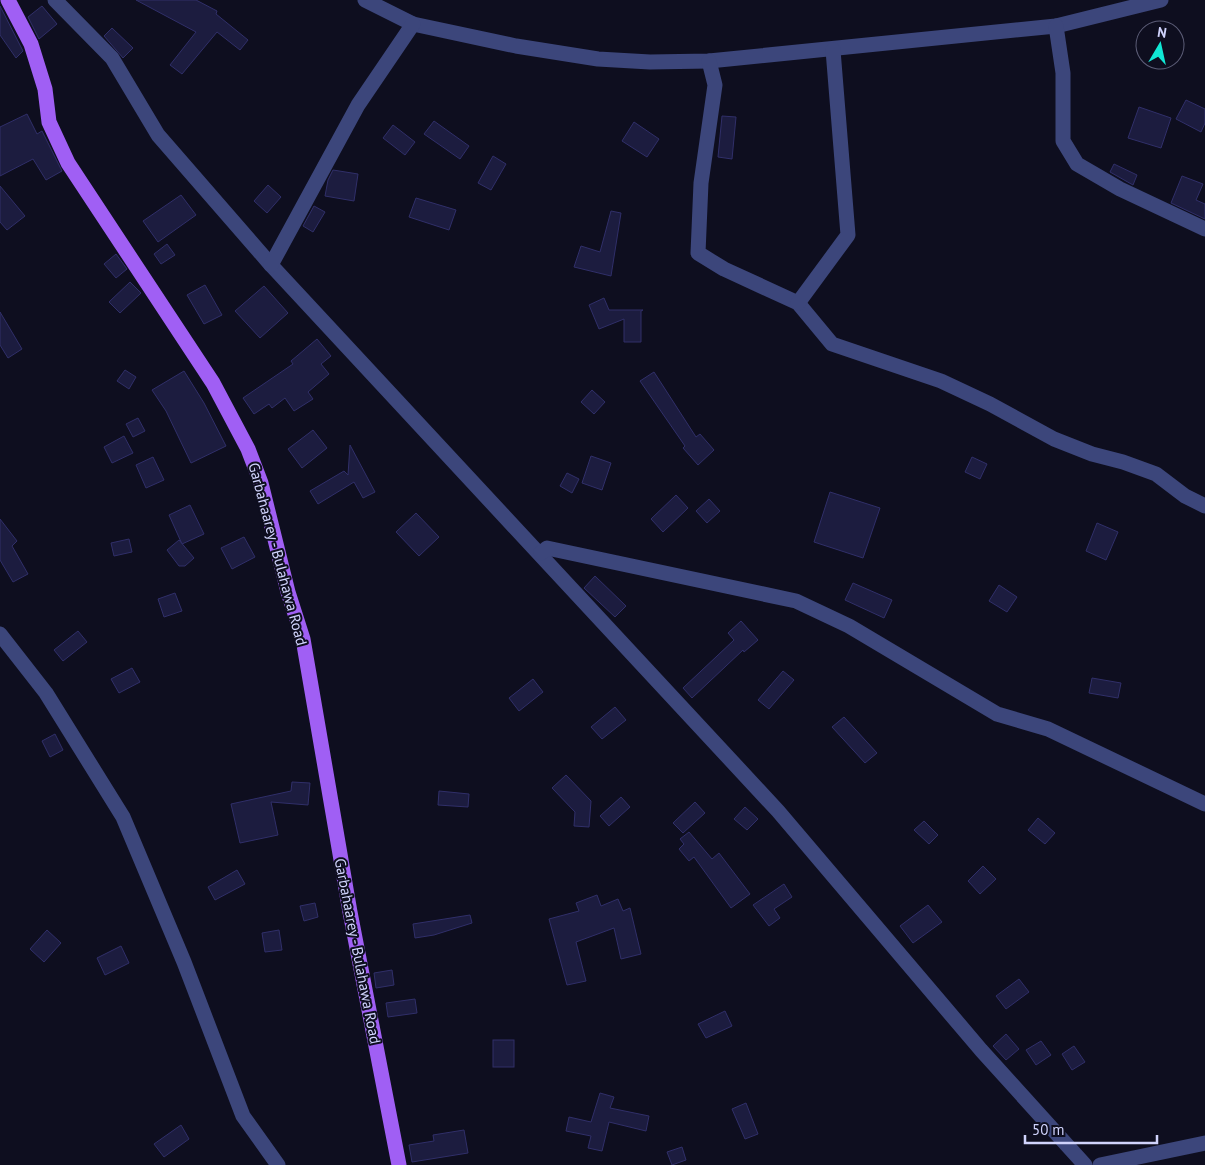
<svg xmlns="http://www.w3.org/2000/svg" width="1205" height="1165" viewBox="0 0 1205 1165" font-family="'PT Sans',sans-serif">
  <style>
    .building { fill: #1c1c3f; stroke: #302f69 }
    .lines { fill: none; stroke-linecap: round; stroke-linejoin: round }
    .minor { stroke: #3c467b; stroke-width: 15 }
    .major { stroke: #a05ff4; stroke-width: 15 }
    .labels { text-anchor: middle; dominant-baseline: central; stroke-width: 4; stroke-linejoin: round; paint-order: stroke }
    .street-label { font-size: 15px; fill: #d0d3fc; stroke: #0e0e1f }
  </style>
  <rect width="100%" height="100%" fill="#0e0e1f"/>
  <g class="building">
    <path d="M136,0h60l21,11 -1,3 32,26 -8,10 -23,-18 -35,42 -12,-9 26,-33z"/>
    <path d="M0,6l23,45 -7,7 -16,-23z"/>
    <path d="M42,6l15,18 -18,15 -11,-22z"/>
    <path d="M112,28l21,20 -10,10 -19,-22z"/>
    <path d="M1186,100l19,9v14l-4,9 -25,-13z"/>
    <path d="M1139,107l32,11 -10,30 -33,-10z"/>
    <path d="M27,114l10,20 5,-3 20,40 -16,9 -13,-21 -33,17v-49z"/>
    <path d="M722,116l14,1 -4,42 -14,-2z"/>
    <path d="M434,121l35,25 -9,13 -36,-25z"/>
    <path d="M634,122l25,17 -12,18 -25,-16z"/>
    <path d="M393,125l22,17 -10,13 -22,-17z"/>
    <path d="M493,156l13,8 -15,26 -13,-7z"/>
    <path d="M1114,164l23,11 -4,10 -23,-13z"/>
    <path d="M333,170l25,4 -4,27 -29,-5 3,-16z"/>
    <path d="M1182,176l21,8 -7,16 9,4v15l-34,-16z"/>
    <path d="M268,185l13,12 -14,16 -13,-12z"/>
    <path d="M0,186l25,30 -18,14 -7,-8z"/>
    <path d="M181,195l15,20 -38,27 -15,-21z"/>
    <path d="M416,198l40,12 -7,20 -40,-13z"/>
    <path d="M314,206l11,6 -12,20 -10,-6z"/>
    <path d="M611,211l10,2 -10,63 -37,-9 7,-21 19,6z"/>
    <path d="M167,244l8,11 -14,9 -7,-10z"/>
    <path d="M116,254l11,15 -11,9 -12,-14z"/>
    <path d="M130,282l11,11 -21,20 -11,-11z"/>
    <path d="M205,285l17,30 -18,9 -17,-29z"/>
    <path d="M264,286l24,27 -28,25 -25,-27z"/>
    <path d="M604,298l5,12h34l-2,1v31h-17v-23l-25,10 -10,-24z"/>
    <path d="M0,312l22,37 -14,9 -8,-13z"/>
    <path d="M317,339l14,17 -10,8 8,10 -21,18 5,7 -19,12 -9,-13 -13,10 -3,-4 -15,10 -11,-16 50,-34 -2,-3z"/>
    <path d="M125,370l11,7 -7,12 -12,-8z"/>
    <path d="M184,371l20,32 22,43 -35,17 -25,-52 -14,-21z"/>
    <path d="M654,372l42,65 4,-3 14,16 -16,15 -15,-17 2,-2 -45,-65z"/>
    <path d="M592,390l13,12 -11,12 -13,-12z"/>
    <path d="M138,418l7,13 -12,6 -7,-13z"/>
    <path d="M313,430l14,18 -25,20 -14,-19z"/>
    <path d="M124,436l9,17 -21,10 -8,-16z"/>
    <path d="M350,445l25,47 -12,6 -9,-16 -36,22 -8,-13 34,-20 4,4z"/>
    <path d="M591,456l20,7 -9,27 -20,-7z"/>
    <path d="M153,457l11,23 -18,8 -10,-23z"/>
    <path d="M972,457l15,7 -7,15 -15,-7z"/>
    <path d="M567,473l12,6 -7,14 -12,-7z"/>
    <path d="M830,492l50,16 -17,50 -49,-16z"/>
    <path d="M676,495l12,13 -25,24 -12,-13z"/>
    <path d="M709,499l11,12 -13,12 -11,-12z"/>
    <path d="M190,505l14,29 -22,10 -13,-29z"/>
    <path d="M416,513l23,24 -20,19 -23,-24z"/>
    <path d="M0,519l17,22 -5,5 16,28 -15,8 -13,-22z"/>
    <path d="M1097,523l21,9 -12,28 -20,-9z"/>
    <path d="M244,537l11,20 -23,12 -11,-21z"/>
    <path d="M129,539l3,13 -18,4 -3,-13z"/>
    <path d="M179,540l15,18 -9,8h-6l-12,-16z"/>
    <path d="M595,576l31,30 -11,11 -31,-29z"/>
    <path d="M853,583l39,17 -8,18 -39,-18z"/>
    <path d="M999,585l18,12 -10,15 -18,-11z"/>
    <path d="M175,593l7,18 -18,6 -6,-18z"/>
    <path d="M741,621l17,19 -14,12 -1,-2 -51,48 -9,-10 51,-48 -6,-7z"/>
    <path d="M78,631l9,11 -24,19 -9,-11z"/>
    <path d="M132,668l8,14 -21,11 -8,-14z"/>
    <path d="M783,671l11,9 -25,29 -11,-9z"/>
    <path d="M1092,678l29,5 -3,15 -29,-5z"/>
    <path d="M533,679l10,13 -24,19 -10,-13z"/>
    <path d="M615,707l11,13 -24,19 -11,-12z"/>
    <path d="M844,717l33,36 -12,10 -33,-36z"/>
    <path d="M55,734l8,16 -13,7 -8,-16z"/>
    <path d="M566,775l25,26 -2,26 -15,-1 1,-14 -23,-24z"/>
    <path d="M292,782l18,1 -2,22 -37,-3 7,33 -38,8 -9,-39 60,-13z"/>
    <path d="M439,791l30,3 -1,13 -30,-2z"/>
    <path d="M621,797l9,10 -21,19 -9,-10z"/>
    <path d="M695,802l10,11 -22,20 -10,-10z"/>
    <path d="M745,807l13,12 -11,11 -13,-11z"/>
    <path d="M1038,818l17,15 -10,11 -17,-14z"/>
    <path d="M924,821l14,14 -9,9 -15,-14z"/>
    <path d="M689,832l23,27 7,-6 31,41 -19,14 -37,-51 -5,4 -10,-12 5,-5 -4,-5z"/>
    <path d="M983,866l13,13 -16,15 -12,-13z"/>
    <path d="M237,870l8,14 -30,16 -7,-13z"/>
    <path d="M784,884l8,13 -18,12 6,9 -11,8 -16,-21z"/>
    <path d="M597,895l4,11 17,-7 5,12 7,-3 11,46 -20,5 -7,-31 -38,14 10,39 -19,4 -18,-66 30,-8 -3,-8z"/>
    <path d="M315,903l3,14 -14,4 -4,-15z"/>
    <path d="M928,905l14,17 -29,21 -13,-17z"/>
    <path d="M470,915l2,8 -38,12 -19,3 -2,-14z"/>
    <path d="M47,930l14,13 -17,19 -14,-13z"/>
    <path d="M279,930l3,20 -17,2 -3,-19z"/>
    <path d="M121,946l8,17 -24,12 -8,-17z"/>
    <path d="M392,970l2,15 -18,3 -2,-15z"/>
    <path d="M1019,979l10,13 -23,17 -10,-13z"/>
    <path d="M415,999l2,14 -29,4 -2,-14z"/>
    <path d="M725,1011l7,15 -26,12 -8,-14z"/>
    <path d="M1006,1034l13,15 -13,11 -13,-14z"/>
    <rect x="493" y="1040" width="21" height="27"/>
    <path d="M1041,1041l10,14 -15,10 -10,-15z"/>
    <path d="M1074,1046l11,16 -13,8 -10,-16z"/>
    <path d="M600,1093l14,4 -4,11 39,8 -3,15 -37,-9 -7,29 -14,-3 3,-12 -25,-5 3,-14 22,5z"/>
    <path d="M746,1103l12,31 -13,5 -13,-30z"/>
    <path d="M181,1125l8,14 -25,18 -10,-13z"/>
    <path d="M464,1130l4,23 -56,9 -3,-17 25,-4 -1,-6z"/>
    <path d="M682,1147l4,13 -14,5 -5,-13z"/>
  </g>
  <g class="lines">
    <g class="minor">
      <path d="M55,0l57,58 46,77 113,130 507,546 203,239 104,115"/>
      <path d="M365,0l48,24 103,22 82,13 52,3 59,-1 347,-35 105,-26"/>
      <path d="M1056,26l7,47v68l14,23 43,25 85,40"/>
      <path d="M709,61l6,24 -14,98 -3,70 26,16 74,34 34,41 109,37 49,23 64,35 38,15 31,8 33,12 29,22 20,10"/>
      <path d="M271,265l87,-160 55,-81"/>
      <path d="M798,303l50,-68 -15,-185"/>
      <path d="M541,553l6,-5 249,53 53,25 148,88 51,15 157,75"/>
      <path d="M0,634l46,59 77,124 61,145 59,154 35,49"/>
      <path d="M1100,1165l105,-22"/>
    </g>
    <path class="major" d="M8,0l23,44 14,45 4,33 19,41 145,220 35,66 13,34 27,109 15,47 47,273 49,253"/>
  </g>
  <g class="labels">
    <g class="street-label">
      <text transform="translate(278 554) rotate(75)">Garbahaarey - Bulahawa Road</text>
      <text transform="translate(358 951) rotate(79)">Garbahaarey - Bulahawa Road</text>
    </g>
  </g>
  <g transform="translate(1160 45) rotate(9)"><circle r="24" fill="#0e0e1f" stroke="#5c5d77"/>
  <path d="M0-4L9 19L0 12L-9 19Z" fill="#10e8d5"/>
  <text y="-8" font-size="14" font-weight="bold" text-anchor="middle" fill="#d0d3fc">N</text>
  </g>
  <path d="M1025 1135v8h132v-8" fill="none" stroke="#d0d3fc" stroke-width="2.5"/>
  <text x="1032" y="1135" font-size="15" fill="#d0d3fc" stroke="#0e0e1f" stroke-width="4" paint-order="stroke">50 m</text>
</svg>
